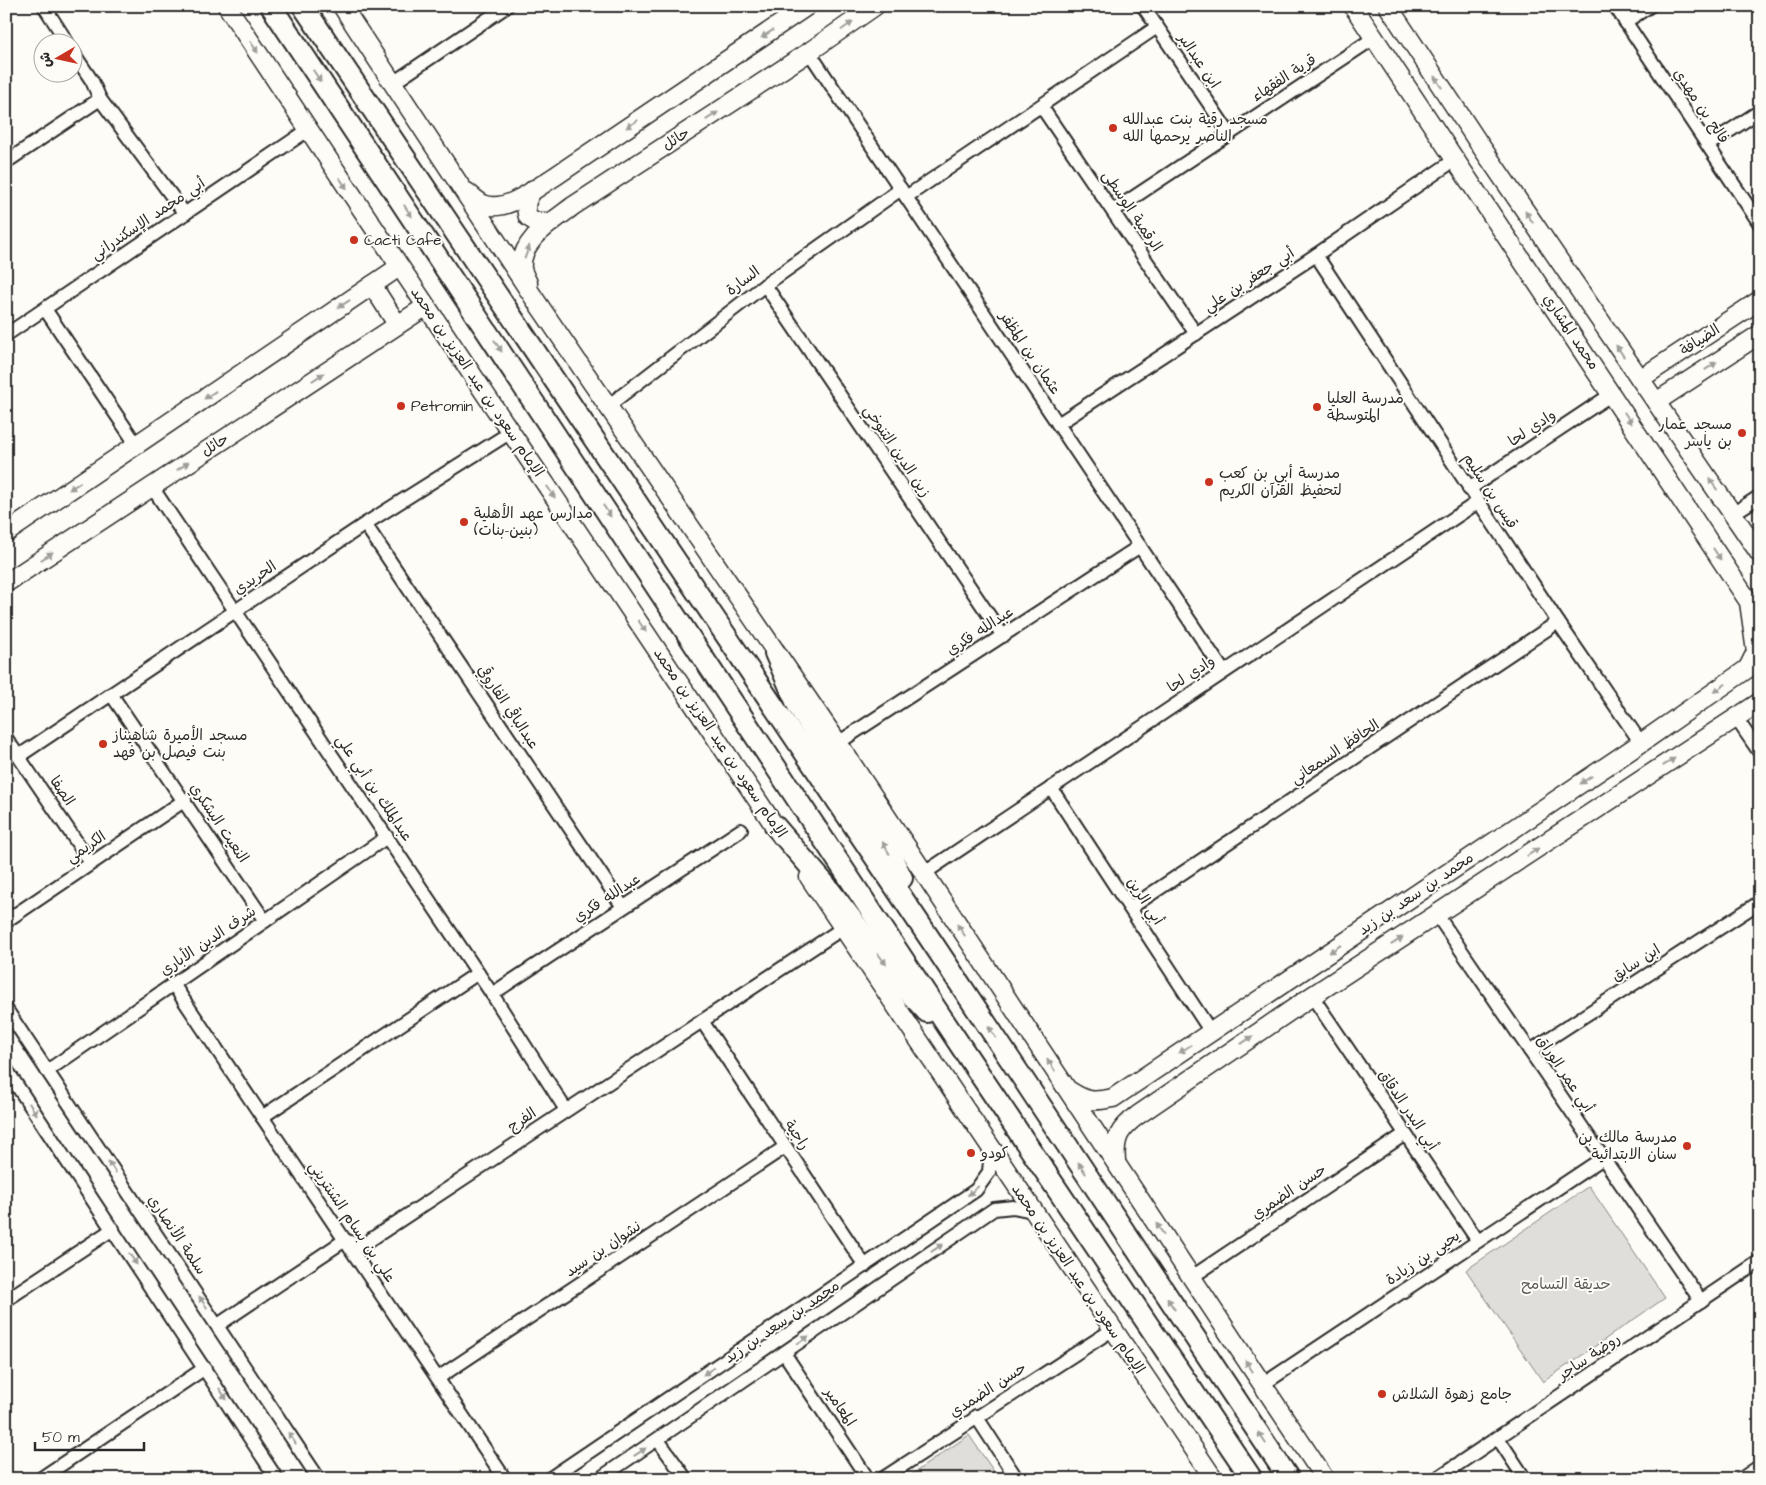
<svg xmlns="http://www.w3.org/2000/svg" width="1766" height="1485" viewBox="0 0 1766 1485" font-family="'Architects Daughter','Playpen Sans Arabic',sans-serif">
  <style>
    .green { fill: #dfdeda; stroke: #858482 }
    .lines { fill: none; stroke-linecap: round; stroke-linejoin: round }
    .street-casing { stroke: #2b2b2b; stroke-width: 16 }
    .secondary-casing { stroke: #2b2b2b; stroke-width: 21 }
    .primary-casing { stroke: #2b2b2b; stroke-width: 24 }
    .street { stroke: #fdfcf7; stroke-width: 12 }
    .secondary { stroke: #fdfcf7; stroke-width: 18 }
    .primary { stroke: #fdfcf7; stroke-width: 20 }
    .oneway { fill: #9e9e9b }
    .poi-dot { fill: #c8321e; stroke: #fdfcf7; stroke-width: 2 }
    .labels { text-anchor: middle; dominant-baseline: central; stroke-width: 4; stroke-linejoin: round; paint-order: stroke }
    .street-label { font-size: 15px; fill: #2b2b2b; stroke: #fdfcf7 }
    .poi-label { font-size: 15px; fill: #2b2b2b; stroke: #fdfcf7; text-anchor: start }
    .park-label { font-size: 15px; fill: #585857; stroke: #fdfcf7 }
  </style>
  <rect width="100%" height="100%" fill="#fdfcf7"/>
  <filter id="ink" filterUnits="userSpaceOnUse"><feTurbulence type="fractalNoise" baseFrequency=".02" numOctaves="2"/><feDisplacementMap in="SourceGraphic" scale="10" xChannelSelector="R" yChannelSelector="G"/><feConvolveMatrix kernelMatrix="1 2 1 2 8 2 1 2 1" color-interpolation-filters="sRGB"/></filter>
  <g filter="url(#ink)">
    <g class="green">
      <path d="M1589,1186l76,112 -122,84 -77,-112z"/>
      <path d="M969,1435l30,44h-94z"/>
    </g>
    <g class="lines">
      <defs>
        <g id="street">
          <path d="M44,6l23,36"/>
          <path d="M1143,6l86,127"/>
          <path d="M1615,6l145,218"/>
          <path d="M1625,22l25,-16"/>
          <path d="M72,51l20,30 8,18 85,115"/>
          <path d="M809,52l415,620"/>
          <path d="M393,83l114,-77"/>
          <path d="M1041,106l155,228"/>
          <path d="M1708,145l52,-34"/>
          <path d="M6,162l94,-63"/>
          <path d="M906,197l251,-170"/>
          <path d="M1113,211l261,-173"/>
          <path d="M1316,255l242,367 83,121"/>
          <path d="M765,285l238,351"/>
          <path d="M45,309l91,135"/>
          <path d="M6,335l302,-205"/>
          <path d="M608,406l157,-121 136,-96"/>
          <path d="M1058,424l258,-169 140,-96"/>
          <path d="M152,487l340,507 74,116"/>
          <path d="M1469,489l143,-95"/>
          <path d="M1734,513l26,-17"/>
          <path d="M365,524l258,383"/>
          <path d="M111,694l154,227"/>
          <path d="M1736,718l24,35"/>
          <path d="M6,738l85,125"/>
          <path d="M838,743l302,-197"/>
          <path d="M19,756l346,-232 146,-92"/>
          <path d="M1051,788l160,244"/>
          <path d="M923,874l555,-372"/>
          <path d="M1130,908l428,-286"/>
          <path d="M1437,915l264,386"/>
          <path d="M6,921l179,-121"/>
          <path d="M173,984l332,495"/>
          <path d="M492,994l249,-164"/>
          <path d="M1312,996l166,245"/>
          <path d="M6,1009l313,470"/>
          <path d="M702,1021l163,245"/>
          <path d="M1530,1051l230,-149"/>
          <path d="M6,1069l271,410"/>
          <path d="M47,1071l340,-234"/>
          <path d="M262,1117l216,-144"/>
          <path d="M1192,1277l213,-143"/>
          <path d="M6,1300l107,-71"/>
          <path d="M218,1325l127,-85 16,6 482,-318"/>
          <path d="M784,1353l84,126"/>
          <path d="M438,1378l347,-231"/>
          <path d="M1262,1385l341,-227"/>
          <path d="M976,1416l41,63"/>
          <path d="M1498,1438l27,41"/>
          <path d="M658,1440l28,39"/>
          <path d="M40,1479l165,-111"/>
          <path d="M549,1479l427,-289 13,-18 2,-23"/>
          <path d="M599,1479l395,-270 19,-2 19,4"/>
          <path d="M882,1479l230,-149"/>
          <path d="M1436,1479l324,-218"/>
          <path d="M1741,1479l19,-13"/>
        </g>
        <g id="secondary">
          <path d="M227,6c183,279 371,554 555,831"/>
          <path d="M342,6l192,292 304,445 487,736"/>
          <path d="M1353,6l396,596 7,50 -8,16"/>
          <path d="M1388,6l90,136 282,412"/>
          <path d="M534,189c-7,9 -10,16 -6,28l8,5h16"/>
          <path d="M467,192c5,4 10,9 16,12 22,10 53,-16 71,-27l253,-171"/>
          <path d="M528,283c-2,-4 -5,-10 -6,-14 -3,-29 32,-48 51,-63l236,-154 66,-46"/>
          <path d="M372,285l25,39"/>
          <path d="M1640,379l120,-79"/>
          <path d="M1656,402l104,-68"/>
          <path d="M6,533l393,-266"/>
          <path d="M6,583l419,-276"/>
          <path d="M809,877l405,602"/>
          <path d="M1070,1091c17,11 23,11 43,7l528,-355 119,-83"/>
          <path d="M1116,1161c-2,-23 3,-32 22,-46l174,-119 448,-294"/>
        </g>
        <g id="primary">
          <path d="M271,6l691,1042 290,431"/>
          <path d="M303,6l627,933 359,540"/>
          <path d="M775,653l23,53 90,144 14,28"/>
          <path d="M775,826l50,58 79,103 23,25"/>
        </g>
      </defs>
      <use href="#street" class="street-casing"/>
      <use href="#secondary" class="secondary-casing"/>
      <use href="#primary" class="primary-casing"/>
      <use href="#street" class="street"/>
      <use href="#secondary" class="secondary"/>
      <use href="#primary" class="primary"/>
    </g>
    <defs><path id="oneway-solid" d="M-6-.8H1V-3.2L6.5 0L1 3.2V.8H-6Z" transform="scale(1.25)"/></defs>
    <g class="oneway">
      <use href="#oneway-solid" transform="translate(847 26) rotate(-35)"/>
      <use href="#oneway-solid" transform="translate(767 34) rotate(146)"/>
      <use href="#oneway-solid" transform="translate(254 47) rotate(57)"/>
      <use href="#oneway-solid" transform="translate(317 76) rotate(56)"/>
      <use href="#oneway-solid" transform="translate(1438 82) rotate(-123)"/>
      <use href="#oneway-solid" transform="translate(712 116) rotate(-33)"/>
      <use href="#oneway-solid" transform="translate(632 124) rotate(146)"/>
      <use href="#oneway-solid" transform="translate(343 183) rotate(56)"/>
      <use href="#oneway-solid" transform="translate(408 211) rotate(56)"/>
      <use href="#oneway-solid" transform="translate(1529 217) rotate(-124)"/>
      <use href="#oneway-solid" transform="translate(527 252) rotate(-70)"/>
      <use href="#oneway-solid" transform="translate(344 304) rotate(146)"/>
      <use href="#oneway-solid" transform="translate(498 346) rotate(57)"/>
      <use href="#oneway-solid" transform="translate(1620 351) rotate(-124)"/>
      <use href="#oneway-solid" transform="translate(1711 366) rotate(-33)"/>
      <use href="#oneway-solid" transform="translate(318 377) rotate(-33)"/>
      <use href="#oneway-solid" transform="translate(210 395) rotate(146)"/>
      <use href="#oneway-solid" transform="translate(1628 418) rotate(57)"/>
      <use href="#oneway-solid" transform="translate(183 466) rotate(-33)"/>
      <use href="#oneway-solid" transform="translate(1713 484) rotate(-125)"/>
      <use href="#oneway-solid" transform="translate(75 486) rotate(146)"/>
      <use href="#oneway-solid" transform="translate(551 492) rotate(56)"/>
      <use href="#oneway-solid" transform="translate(607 511) rotate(57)"/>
      <use href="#oneway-solid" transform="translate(1717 554) rotate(57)"/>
      <use href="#oneway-solid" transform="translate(47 556) rotate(-33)"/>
      <use href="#oneway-solid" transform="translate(642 626) rotate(56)"/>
      <use href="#oneway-solid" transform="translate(1720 688) rotate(145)"/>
      <use href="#oneway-solid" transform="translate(1669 762) rotate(-33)"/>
      <use href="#oneway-solid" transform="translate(1586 780) rotate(146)"/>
      <use href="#oneway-solid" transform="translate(886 848) rotate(-120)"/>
      <use href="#oneway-solid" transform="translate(1533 852) rotate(-33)"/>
      <use href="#oneway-solid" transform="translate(961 930) rotate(-124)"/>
      <use href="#oneway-solid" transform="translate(1397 941) rotate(-33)"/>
      <use href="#oneway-solid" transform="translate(1335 949) rotate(146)"/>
      <use href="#oneway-solid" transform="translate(882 959) rotate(53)"/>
      <use href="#oneway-solid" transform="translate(992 1032) rotate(-123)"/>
      <use href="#oneway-solid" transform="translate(1247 1040) rotate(-34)"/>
      <use href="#oneway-solid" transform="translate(1185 1049) rotate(146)"/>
      <use href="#oneway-solid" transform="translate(1051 1065) rotate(-124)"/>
      <use href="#oneway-solid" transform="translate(33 1109) rotate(56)"/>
      <use href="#oneway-solid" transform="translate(112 1167) rotate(-124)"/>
      <use href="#oneway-solid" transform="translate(1082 1168) rotate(-123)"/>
      <use href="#oneway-solid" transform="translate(973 1191) rotate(139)"/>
      <use href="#oneway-solid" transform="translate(1160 1229) rotate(-123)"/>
      <use href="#oneway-solid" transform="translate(937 1248) rotate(-34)"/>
      <use href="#oneway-solid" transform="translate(133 1259) rotate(56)"/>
      <use href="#oneway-solid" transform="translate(203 1302) rotate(-124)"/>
      <use href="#oneway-solid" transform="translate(1171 1304) rotate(-123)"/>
      <use href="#oneway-solid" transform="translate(803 1340) rotate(-34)"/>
      <use href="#oneway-solid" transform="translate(1249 1366) rotate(-123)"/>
      <use href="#oneway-solid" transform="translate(709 1371) rotate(146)"/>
      <use href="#oneway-solid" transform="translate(223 1394) rotate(57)"/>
      <use href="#oneway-solid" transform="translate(292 1438) rotate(-123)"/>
      <use href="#oneway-solid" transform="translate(1262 1438) rotate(-124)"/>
      <use href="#oneway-solid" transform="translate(640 1452) rotate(-33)"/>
    </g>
  </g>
  <g class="poi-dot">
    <circle cx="1113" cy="128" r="5"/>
    <circle cx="354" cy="240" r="5"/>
    <circle cx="401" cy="406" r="5"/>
    <circle cx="1317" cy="407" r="5"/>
    <circle cx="1742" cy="433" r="5"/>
    <circle cx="1209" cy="482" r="5"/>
    <circle cx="464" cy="522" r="5"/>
    <circle cx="103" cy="744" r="5"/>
    <circle cx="1687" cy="1146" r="5"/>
    <circle cx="971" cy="1153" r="5"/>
    <circle cx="1382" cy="1394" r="5"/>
  </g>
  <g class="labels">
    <g class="street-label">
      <text transform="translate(1199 61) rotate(56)">ابن عبدالبر</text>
      <text transform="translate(1284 78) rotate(-33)">قرية الفقهاء</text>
      <text transform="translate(1701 106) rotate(56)">فالح بن مهدي</text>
      <text transform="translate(676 139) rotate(-33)">حائل</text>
      <text transform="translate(1132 211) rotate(56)">الرقمية الوسطى</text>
      <text transform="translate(148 219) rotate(-34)">أبي محمد الإسكندراني</text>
      <text transform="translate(1249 280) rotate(-33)">أبي جعفر بن علي</text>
      <text transform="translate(743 281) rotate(-37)">السارة</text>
      <text transform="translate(1571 332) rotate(56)">محمد المشاري</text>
      <text transform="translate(1700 340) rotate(-33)">الضيافة</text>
      <text transform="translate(1030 353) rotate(56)">عثمان بن المظفر</text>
      <text transform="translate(477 382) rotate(56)">الإمام سعود بن عبد العزيز بن محمد</text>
      <text transform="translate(1532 428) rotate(-34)">وادي لحا</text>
      <text transform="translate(215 445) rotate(-33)">حائل</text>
      <text transform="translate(897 451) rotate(56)">زين الدين التنوخي</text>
      <text transform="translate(1490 491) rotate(57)">قيس بن سليم</text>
      <text transform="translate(255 578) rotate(-34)">الحريدي</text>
      <text transform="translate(980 631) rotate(-33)">عبدالله فكري</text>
      <text transform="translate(1191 674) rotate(-34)">وادي لحا</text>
      <text transform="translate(508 707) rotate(56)">عبدالباقي الفاروقي</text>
      <text transform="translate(720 743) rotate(56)">الإمام سعود بن عبد العزيز بن محمد</text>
      <text transform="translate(1335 752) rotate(-34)">الحافظ السمعاني</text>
      <text transform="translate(374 788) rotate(56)">عبدالملك بن أبي علي</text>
      <text transform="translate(62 791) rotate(56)">الصفا</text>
      <text transform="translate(219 823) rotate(56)">النعيت اليشكري</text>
      <text transform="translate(86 847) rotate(-34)">الكريمي</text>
      <text transform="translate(1416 894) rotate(-34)">محمد بن سعد بن زيد</text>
      <text transform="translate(607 898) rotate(-33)">عبدالله فكري</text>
      <text transform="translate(1145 901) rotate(57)">أبي الرين</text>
      <text transform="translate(208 941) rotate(-34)">شرف الدين الأباري</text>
      <text transform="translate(1636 963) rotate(-33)">ابن سابق</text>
      <text transform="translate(1565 1074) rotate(56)">أبي عمر الوراق</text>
      <text transform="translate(1408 1110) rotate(56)">أبي البدر الدقاق</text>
      <text transform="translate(522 1120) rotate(-34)">الفرج</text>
      <text transform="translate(797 1135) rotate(56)">راجية</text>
      <text transform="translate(1289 1192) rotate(-34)">حسن الضمري</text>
      <text transform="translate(352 1222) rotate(56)">علي بن بسام الشنتريني</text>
      <text transform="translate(177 1235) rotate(56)">سلمة الأنصاري</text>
      <text transform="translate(603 1249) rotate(-34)">نشوان بن سيد</text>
      <text transform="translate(1423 1258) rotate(-34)">يحيى بن زيادة</text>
      <text transform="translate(1078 1279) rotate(56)">الإمام سعود بن عبد العزيز بن محمد</text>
      <text transform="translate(782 1322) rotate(-34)">محمد بن سعد بن زيد</text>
      <text transform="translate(1589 1357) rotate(-34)">روضة ساجر</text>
      <text transform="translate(988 1390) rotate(-33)">حسن الضمدي</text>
      <text transform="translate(840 1407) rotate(56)">المعامير</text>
    </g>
    <g class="poi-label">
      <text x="1123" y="119">مسجد رقية بنت عبدالله<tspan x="1123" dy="17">الناصر يرحمها الله</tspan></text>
      <text x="364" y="240">Cacti Cafe</text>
      <text x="1327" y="398">مدرسة العليا<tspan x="1327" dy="17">المتوسطة</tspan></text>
      <text x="411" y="406">Petromin</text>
      <text x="1732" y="424" text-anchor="end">مسجد عمار<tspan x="1732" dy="17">بن ياسر</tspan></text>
      <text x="1219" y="473">مدرسة أبي بن كعب<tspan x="1219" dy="17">لتحفيظ القرآن الكريم</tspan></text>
      <text x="474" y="513">مدارس عهد الأهلية<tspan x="474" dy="17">(بنين-بنات)</tspan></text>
      <text x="113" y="735">مسجد الأميرة شاهيناز<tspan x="113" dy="17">بنت فيصل بن فهد</tspan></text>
      <text x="1677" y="1137" text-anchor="end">مدرسة مالك بن<tspan x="1677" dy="17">سنان الابتدائية</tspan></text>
      <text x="981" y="1153">كودو</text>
      <text x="1392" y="1394">جامع زهوة الشلاش</text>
    </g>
    <g class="park-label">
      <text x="1566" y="1284">حديقة التسامح</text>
    </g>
  </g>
  <rect width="1766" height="1485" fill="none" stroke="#fdfcf7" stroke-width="25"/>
  <rect x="12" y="12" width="1741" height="1460" fill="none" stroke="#2b2b2b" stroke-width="2" filter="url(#ink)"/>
  <g transform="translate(58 58) rotate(261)"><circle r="24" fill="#fdfcf7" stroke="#a9a8a5"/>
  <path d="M0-4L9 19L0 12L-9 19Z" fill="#c8321e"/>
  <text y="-8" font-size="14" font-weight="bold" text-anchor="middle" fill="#2b2b2b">ش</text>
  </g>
  <path d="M35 1442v8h109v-8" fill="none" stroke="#2b2b2b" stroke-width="2.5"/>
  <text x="42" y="1442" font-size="15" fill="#2b2b2b" stroke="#fdfcf7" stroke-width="4" paint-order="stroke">50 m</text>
</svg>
